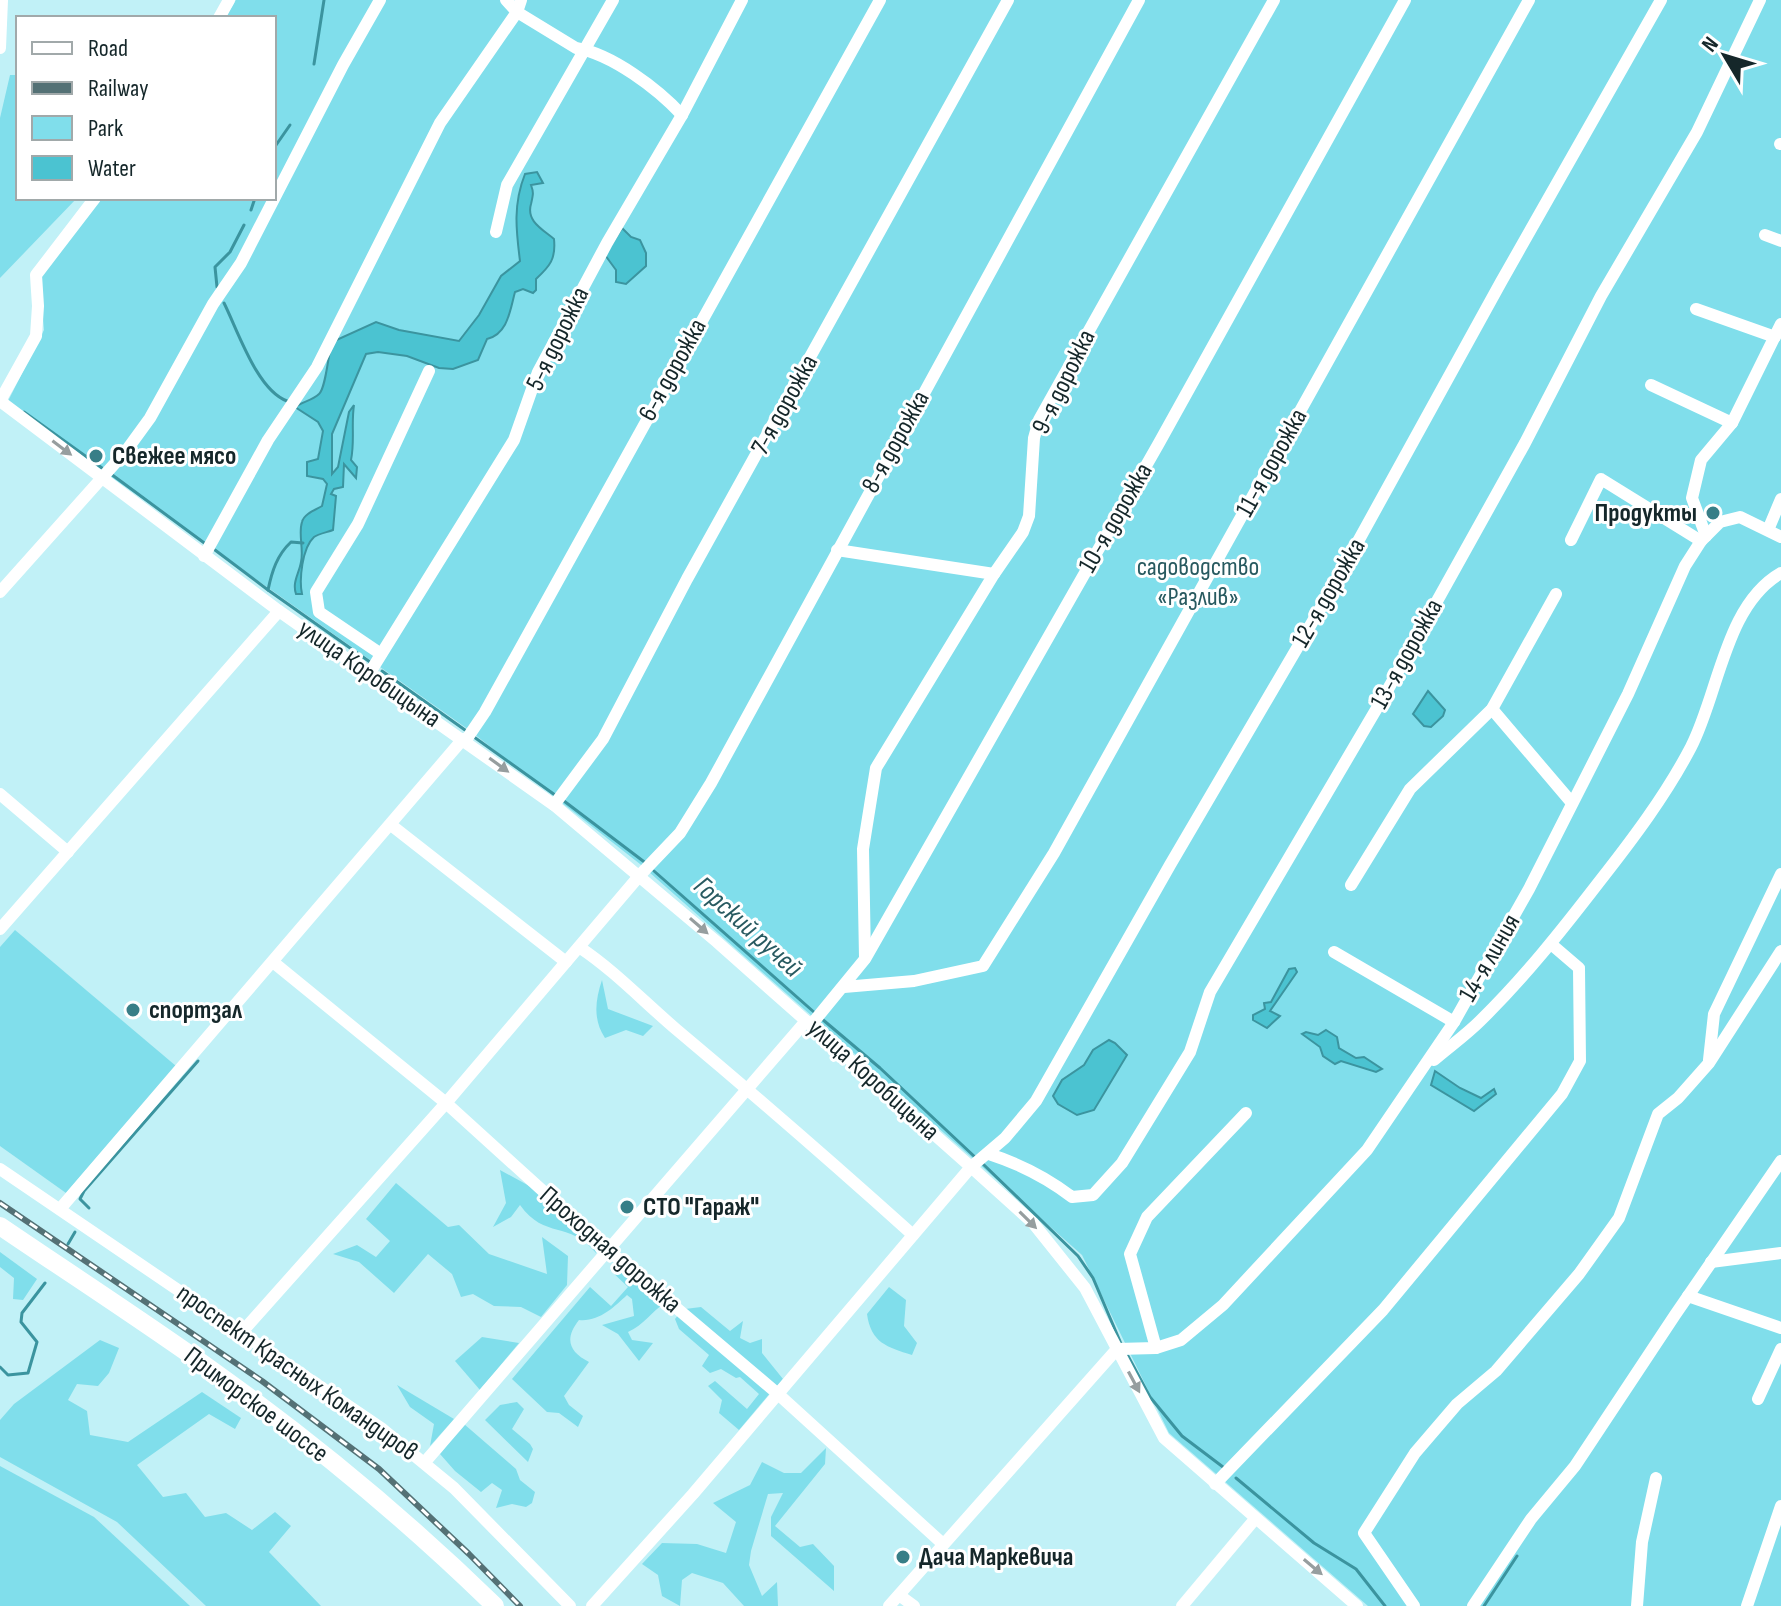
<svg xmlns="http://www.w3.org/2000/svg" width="1781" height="1606" viewBox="0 0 1781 1606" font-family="'Sofia Sans Condensed',sans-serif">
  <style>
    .green { fill: #80deeb }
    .water { fill: #4bc3d1; stroke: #3b949f; stroke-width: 2 }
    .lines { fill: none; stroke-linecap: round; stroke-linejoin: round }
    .stream { stroke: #3b949f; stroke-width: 3 }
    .minor { stroke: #fff; stroke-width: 12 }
    .highway { stroke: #fff; stroke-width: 18 }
    .rail-casing { stroke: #547175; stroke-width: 6 }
    .rail { stroke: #fff; stroke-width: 3; stroke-dasharray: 9; stroke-linecap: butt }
    .oneway { fill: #969e9f }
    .poi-dot { fill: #377e87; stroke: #fff; stroke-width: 3 }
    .labels { text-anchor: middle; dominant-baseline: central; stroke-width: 6; stroke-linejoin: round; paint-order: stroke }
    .street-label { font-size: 26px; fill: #15272a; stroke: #fff }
    .poi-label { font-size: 26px; font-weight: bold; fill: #15272a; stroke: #fff; text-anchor: start }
    .park-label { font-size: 26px; fill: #285a60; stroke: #fff }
    .water-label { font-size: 28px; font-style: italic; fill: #285a61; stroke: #fff }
  </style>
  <rect width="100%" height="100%" fill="#c1f1f7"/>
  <g class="green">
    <path d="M236,0h1545v1606h-413l-199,-173 -87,-178 -442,-391 -171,-134 -462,-327 37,-73 -5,-56 63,-76h172v-180h-49z"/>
    <path d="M10,75h8v123h59l-77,80v-160z"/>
    <path d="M15,930l161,136 -110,127 -66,-47v-199z"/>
    <path d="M602,980l6,29 45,17 -10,10 -17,-6 -21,8c-12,-18 -10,-37 -3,-58z"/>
    <path d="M500,1170l33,18 67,60 -4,5c-27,-33 -51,-13 -76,-48l-9,12 -18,10 13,-24z"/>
    <path d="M396,1183l52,44 11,-2 30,29 58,20 -5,-37 26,19 -1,29 -26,32 -20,-10 -27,-1 -21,-12 -12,3 -9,-23 -24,-20 -34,39 -35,-31 -26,-8 24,-9 19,12 14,-16 -24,-22z"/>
    <path d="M0,1252l37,27 -14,21 -10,-1 1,-21 -14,-11z"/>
    <path d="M619,1262l46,41c-14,9 -21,22 -37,29l4,8 21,3 -14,18 -21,-27 -16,-9 32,-9 -2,-17 -5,-4c-13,12 -28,27 -48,25 -15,19 -10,32 10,42l-25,34 5,9 14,11 -5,11 -19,-14 -12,-1 -35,-33 78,-92 21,19 17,-19 -18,-17z"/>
    <path d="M889,1287l17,13 -2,26 13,17 -5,12c-25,-8 -41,-12 -45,-41z"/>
    <path d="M701,1307l29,24 13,-10 -3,17 10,5 12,-4v14l21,26 -7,8 -91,-78z"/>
    <path d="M679,1314l92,78 -32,38 -20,-17 3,-13 -14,-14 7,-5 32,28 12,-15 -19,-17 -4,1 -15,-9 -11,4 -8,-7 7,-11 -30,-26 -4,-10z"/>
    <path d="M482,1337l37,6 -39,47 -25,-29z"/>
    <path d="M100,1340l19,8 -10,25 -11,13 -21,-2 -9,16 19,11 3,24 38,7 74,-50 39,26 -6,11 -26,-15 -72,51 26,32 23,-4 19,24 21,-4 26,17 23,-18 16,14 -22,26 52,54h-115l-89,-84 -117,-65v-37l14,-16z"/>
    <path d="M397,1385l57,34 -24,27 4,-22 -24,-17z"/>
    <path d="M517,1402l7,7 -12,20 18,15 3,5 -5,13 -43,-42 15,-15z"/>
    <path d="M464,1424l52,45 4,11 15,12 -3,11 -6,4 -14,-3 -16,4 6,-18 -10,-7 -11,9 -26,-21 -15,-17z"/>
    <path d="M826,1448l-1,16 -50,62 25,21 13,-3 21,22v25l-63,-55v-19l12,-24 -15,1 -17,57 -2,14 13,31 15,-14 1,24h-34l-21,-23 -31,-10 -10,7 -2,26 -18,-10 -4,-21 -16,-11 20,-21 35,1 29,9 10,-31 -23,-19 37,-18 12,-23 22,11h17z"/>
    <path d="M0,1466l94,51 96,89h-190z"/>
  </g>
  <g class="water">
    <path d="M537,172l6,11 -12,2c3,8 2,10 0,19 -5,17 11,25 23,35 2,20 -4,27 -18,40v11l-3,3 -10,-4 -8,3c-5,18 -7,42 -28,47l-9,21 -25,9 -14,-1 -32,-12 -29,-4 -12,2 -34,80v40l6,-7 11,-55 5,-7c-3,19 1,36 -3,55l6,7 -1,11 -12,-14 -1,23 -9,2 -3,5 5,2 -3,34c-5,2 -15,4 -19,7 -12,11 -15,43 -12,57h-6c-4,-12 3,-20 5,-32 3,-13 -3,-28 1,-40 2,-8 13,-12 20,-16l5,-22 -4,-5 -16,-3v-14l11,-3 5,-28 -5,-9 -23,-15c7,-5 18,-7 24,-13 7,-6 9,-40 13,-52l44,-20 23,8 60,11 20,-26 22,-39 19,-15c-4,-31 -7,-57 5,-87z"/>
    <path d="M622,228l9,9 9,3 6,13v13l-20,18 -10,-2v-12l-11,-15z"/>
    <path d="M1428,691l17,19 -2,6 -12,11 -7,-1 -11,-12z"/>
    <path d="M1295,968l2,4 -27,39 10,5 -13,12 -14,-8v-5l12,-6 -1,-6 7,-1 18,-33z"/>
    <path d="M1326,1030l11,7 2,11 17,10 8,-1 18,12 -6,3 -35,-11 -6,3 -12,-8 -3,-9 -18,-13 4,-2 12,3z"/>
    <path d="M1109,1040l6,3 12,12 -33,55 -17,5 -19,-11 -5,-8 9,-16 22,-15 9,-15z"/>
    <path d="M1435,1071l25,17 21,10 13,-9 2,5 -22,17 -43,-26z"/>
  </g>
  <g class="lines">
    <g class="stream">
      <path d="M314,64l10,-64"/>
      <path d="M274,148l16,-23"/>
      <path d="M251,210l4,-12"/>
      <path d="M217,287l-2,-20 15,-15 14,-27"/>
      <path d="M224,303c14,28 33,87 63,98"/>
      <path d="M24,412l78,56"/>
      <path d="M111,474l96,71"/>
      <path d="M303,543l-12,-1c-14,13 -19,29 -23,48l102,72"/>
      <path d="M215,550l53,40"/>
      <path d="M382,671l83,59"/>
      <path d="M474,737l81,58"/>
      <path d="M564,801l83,63"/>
      <path d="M654,871l161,142"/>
      <path d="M822,1019l58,49 96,90"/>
      <path d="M983,1164l95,92 15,22 29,68"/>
      <path d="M89,1208l-9,-9 4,-8 114,-130"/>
      <path d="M68,1244l7,-12"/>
      <path d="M1128,1356l22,41 32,39 41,31"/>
      <path d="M0,1367l8,8 20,-2 9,-31 -16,-20 1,-9 23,-30"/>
      <path d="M1236,1478l78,65 42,26 29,37"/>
      <path d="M1484,1606l33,-50"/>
    </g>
    <g class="minor">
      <path d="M506,0l11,12 59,36c36,6 82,41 106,67"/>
      <path d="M219,18l10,-18"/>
      <path d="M0,48l2,-48"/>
      <path d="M1780,144h1"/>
      <path d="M496,232l11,-47 106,-185"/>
      <path d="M1765,235l16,6"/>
      <path d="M1696,309l79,28"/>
      <path d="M1651,385l81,38"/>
      <path d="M0,401l279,210 275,194 163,137 254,225 62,56 52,65 79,150 193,168"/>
      <path d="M0,401l36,-65 2,-30 -2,-31 59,-77"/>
      <path d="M1768,530l13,-31"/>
      <path d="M1706,536l-14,-38 9,-38 31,-37 49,-99"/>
      <path d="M1571,540l30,-61 100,62"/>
      <path d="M837,550l157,24"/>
      <path d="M204,556l64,-116 49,-73 123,-244 77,-111 4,-12"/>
      <path d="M0,592l126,-141 24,-33 63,-114 28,-41 102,-198 37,-65"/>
      <path d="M381,654l-62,-42 -3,-20 42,-68 71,-153"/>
      <path d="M369,674l145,-234 24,-68 69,-129 75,-128 60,-115"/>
      <path d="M1492,709l80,94"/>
      <path d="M466,740l19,-28 395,-712"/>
      <path d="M0,794l68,58"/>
      <path d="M554,805l49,-66 84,-160 321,-579"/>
      <path d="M391,825l175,137"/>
      <path d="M1351,885l59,-96 82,-80 64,-115"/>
      <path d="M0,929l279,-318"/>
      <path d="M579,947c36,24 65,55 98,83 80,67 158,135 236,205"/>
      <path d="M1334,952l120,70"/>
      <path d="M865,958l-2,-109 13,-81 118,-194 29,-42 6,-16 5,-78 5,-18 235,-420"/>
      <path d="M273,962l173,141 162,147 170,144 165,150"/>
      <path d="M844,987l70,-6 69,-15 71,-113 475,-853"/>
      <path d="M811,1025l54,-66 294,-516 246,-443"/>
      <path d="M1434,1060c15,-13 32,-25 46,-39 44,-43 82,-91 119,-139 33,-42 67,-87 92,-135 28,-54 34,-142 90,-174"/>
      <path d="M1709,1060l5,-46 67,-140"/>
      <path d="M989,1154c31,10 57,23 83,43l21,-2 29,-32 68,-111 20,-60 177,-301 138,-248 76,-147 96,-164 63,-132"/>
      <path d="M0,1169l381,259 73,60 116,118"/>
      <path d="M60,1209l403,-470"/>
      <path d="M1711,1262l70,-9"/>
      <path d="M1688,1296l93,32"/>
      <path d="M242,1332l204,-229 194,-228 40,-42 31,-50 428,-783"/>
      <path d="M1156,1348l-26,-94 17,-37 99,-104"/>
      <path d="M1758,1399l23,-50"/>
      <path d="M425,1462l381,-441"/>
      <path d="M1215,1484l168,-174 179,-216 18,-33 -1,-93 -28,-24"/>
      <path d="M899,1595l15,11"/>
      <path d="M592,1606l101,-112 278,-327 34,-29 31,-37 134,-236 164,-280 167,-303 160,-282"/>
      <path d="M889,1606l228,-257 39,-1 25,-8 42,-35 144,-155 87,-128 75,-133 99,-195 57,-128 16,-25 19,-19 20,-5 41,20"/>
      <path d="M1182,1606l73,-87"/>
      <path d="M1414,1606l-50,-73 51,-80 42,-49 39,-33 83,-97 40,-56 39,-104 20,-16 31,-35 72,-112"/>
      <path d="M1473,1606l58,-87 44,-53 100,-151 106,-154"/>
      <path d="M1637,1606l5,-64 14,-64"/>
      <path d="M1747,1606l34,-100"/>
    </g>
    <path class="highway" d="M0,1226c72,49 145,96 216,147 99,71 192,148 279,233"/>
    <defs>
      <path id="rail" d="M0,1203l262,178 117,88 90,85 51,52"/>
    </defs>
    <use href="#rail" class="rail-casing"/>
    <use href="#rail" class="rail"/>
  </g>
  <defs><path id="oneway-solid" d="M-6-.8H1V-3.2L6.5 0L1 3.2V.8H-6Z" transform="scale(2)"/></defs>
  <g class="oneway">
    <use href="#oneway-solid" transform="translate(62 448) rotate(37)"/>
    <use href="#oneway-solid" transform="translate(499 765) rotate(36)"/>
    <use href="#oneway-solid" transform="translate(699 926) rotate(41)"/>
    <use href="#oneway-solid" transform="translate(1028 1220) rotate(45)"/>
    <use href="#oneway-solid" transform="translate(1134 1382) rotate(62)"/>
    <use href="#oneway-solid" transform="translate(1313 1567) rotate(40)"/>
  </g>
  <g class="poi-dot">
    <circle cx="96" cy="456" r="8"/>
    <circle cx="1713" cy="513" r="8"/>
    <circle cx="133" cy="1010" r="8"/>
    <circle cx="627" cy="1207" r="8"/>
    <circle cx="903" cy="1557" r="8"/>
  </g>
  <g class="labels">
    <g class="street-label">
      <text transform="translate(558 339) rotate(-64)">5-я дорожка</text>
      <text transform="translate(673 370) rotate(-61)">6-я дорожка</text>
      <text transform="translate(1064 382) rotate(-64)">9-я дорожка</text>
      <text transform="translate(785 405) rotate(-61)">7-я дорожка</text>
      <text transform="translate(896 442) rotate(-61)">8-я дорожка</text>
      <text transform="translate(1272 463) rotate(-61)">11-я дорожка</text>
      <text transform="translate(1116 518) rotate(-60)">10-я дорожка</text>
      <text transform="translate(1329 593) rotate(-60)">12-я дорожка</text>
      <text transform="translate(1407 654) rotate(-61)">13-я дорожка</text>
      <text transform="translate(369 674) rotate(35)">улица Коробицына</text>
      <text transform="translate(1490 958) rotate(-60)">14-я линия</text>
      <text transform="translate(873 1080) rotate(42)">улица Коробицына</text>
      <text transform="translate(610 1250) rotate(41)">Проходная дорожка</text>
      <text transform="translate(297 1373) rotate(35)">проспект Красных Командиров</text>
      <text transform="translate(256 1405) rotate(37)">Приморское шоссе</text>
    </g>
    <g class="poi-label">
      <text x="112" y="456">Свежее мясо</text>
      <text x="1697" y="513" text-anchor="end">Продукты</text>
      <text x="149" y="1010">спортзал</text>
      <text x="643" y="1207">СТО "Гараж"</text>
      <text x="919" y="1557">Дача Маркевича</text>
    </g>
    <g class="park-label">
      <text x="1198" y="567">садоводство<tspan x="1198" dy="30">«Разлив»</tspan></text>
    </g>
    <g class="water-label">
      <text transform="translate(748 927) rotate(42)">Горский ручей</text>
    </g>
  </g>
  <rect x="16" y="16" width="260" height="184" fill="#ffffff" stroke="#a1a9aa" stroke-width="2"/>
  <rect x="32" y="42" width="40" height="12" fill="#ffffff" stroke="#a1a9aa" stroke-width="2"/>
  <text x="88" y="56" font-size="24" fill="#15272a">Road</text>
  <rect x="32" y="82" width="40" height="12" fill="#547175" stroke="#a1a9aa" stroke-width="2"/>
  <text x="88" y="96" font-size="24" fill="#15272a">Railway</text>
  <rect x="32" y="116" width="40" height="24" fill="#80deeb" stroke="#a1a9aa" stroke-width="2"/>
  <text x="88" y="136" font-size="24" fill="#15272a">Park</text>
  <rect x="32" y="156" width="40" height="24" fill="#4bc3d1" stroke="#a1a9aa" stroke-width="2"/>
  <text x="88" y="176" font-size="24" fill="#15272a">Water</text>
  <g transform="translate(1725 56) rotate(308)" stroke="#ffffff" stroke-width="6" paint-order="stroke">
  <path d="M0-6L14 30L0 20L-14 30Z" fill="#15272a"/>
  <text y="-12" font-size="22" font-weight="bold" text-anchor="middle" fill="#15272a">N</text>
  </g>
</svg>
